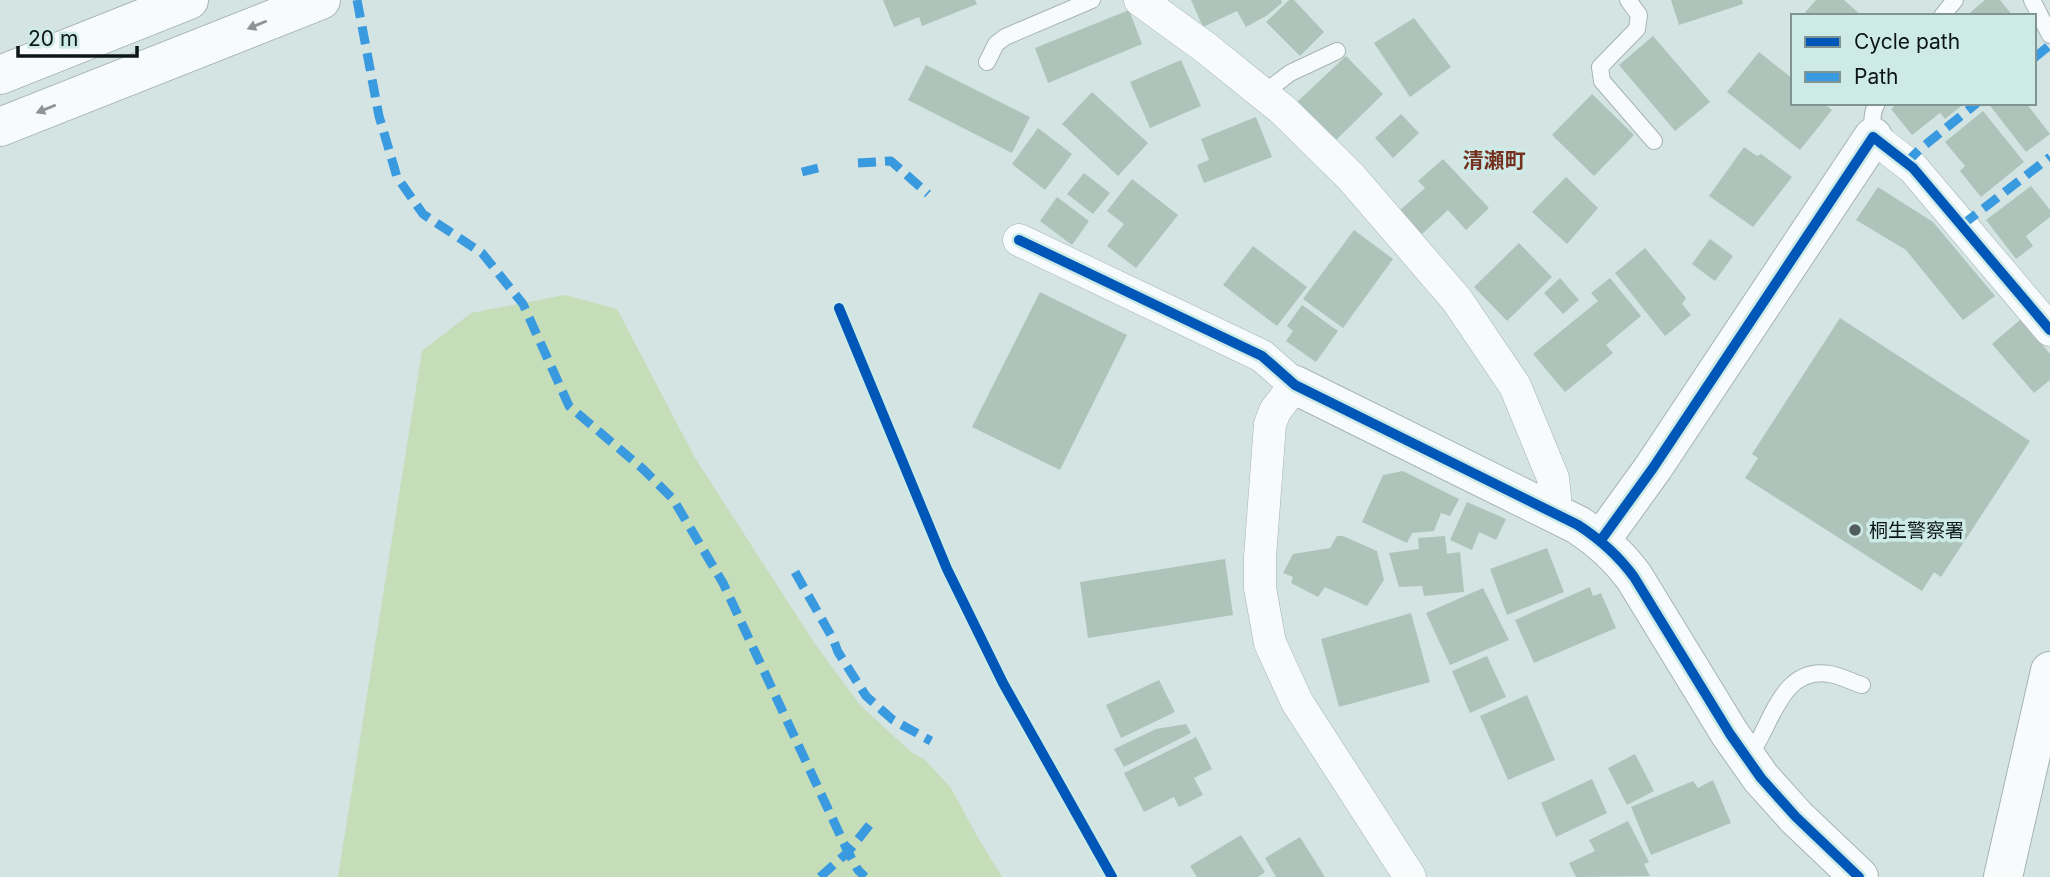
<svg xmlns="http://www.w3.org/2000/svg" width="2050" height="877" viewBox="0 0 2050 877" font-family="Inter,'Noto Sans JP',sans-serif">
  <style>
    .green { fill: #c5ddb9 }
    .building { fill: #aec4bb }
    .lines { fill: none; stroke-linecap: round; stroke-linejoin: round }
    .service-casing { stroke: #a6b4b2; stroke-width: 18 }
    .minor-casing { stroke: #a6b4b2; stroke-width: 33 }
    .tertiary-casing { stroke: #a6b4b2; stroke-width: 40 }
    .service { stroke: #f8fbfb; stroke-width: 16 }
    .minor { stroke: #f8fbfb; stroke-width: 32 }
    .tertiary { stroke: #f8fbfb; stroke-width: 38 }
    .quiet { stroke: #3a9adf; stroke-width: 9; stroke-dasharray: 18 9; stroke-linecap: butt }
    .cycleway-casing { stroke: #cdeae7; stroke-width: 15 }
    .cycleway { stroke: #0057b8; stroke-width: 10 }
    .oneway { fill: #8e9494 }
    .poi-dot { fill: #525e5d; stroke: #cdeae7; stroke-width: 2.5 }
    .labels { text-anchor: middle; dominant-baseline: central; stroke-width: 7; stroke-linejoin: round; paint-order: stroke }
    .poi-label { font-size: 19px; fill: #0c1616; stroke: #cdeae7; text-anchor: start }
    .neighbourhood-label { font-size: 21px; font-weight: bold; fill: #753120; stroke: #cdeae7 }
  </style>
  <rect width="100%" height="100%" fill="#d3e4e2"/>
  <path class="green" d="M565,295l52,14 78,149 120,186 45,61 51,47 14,8 26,28 27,50 24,39h-664l84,-526 49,-38z"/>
  <g class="building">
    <path d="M883,0h92l2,4 -55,22 -3,-9 -25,10z"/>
    <path d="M1191,0h90l1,3 -16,13 -20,11 -9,-16 -34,16z"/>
    <path d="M1289,0h5l30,32 -24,24 -34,-34z"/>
    <path d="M1671,0h71l1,4 -64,21z"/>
    <path d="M1816,0h28l18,16h-60z"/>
    <path d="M1985,0h15l13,16h-47z"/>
    <path d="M1129,10l13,34 -94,39 -13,-35z"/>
    <path d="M1414,18l37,49 -41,30 -36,-54z"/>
    <path d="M1653,36l57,66 -35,29 -56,-66z"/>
    <path d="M1759,52l34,27v24h30l9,7 -32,40 -73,-58z"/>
    <path d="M1346,56l37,38 -48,47 -38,-39z"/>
    <path d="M1181,60l20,46 -51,22 -20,-46z"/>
    <path d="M926,65l104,52 -18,36 -104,-53z"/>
    <path d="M1092,92l56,51 -30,33 -56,-52z"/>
    <path d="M1592,94l42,41 -40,41 -42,-41z"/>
    <path d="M1898,103h67l-20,16 -5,-6 -28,22 -21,-26z"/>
    <path d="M1988,103h38l24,31 -24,18z"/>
    <path d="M1983,111l41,51 -43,35 -21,-26 5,-5 -20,-24z"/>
    <path d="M1401,114l18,19 -26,25 -18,-20z"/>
    <path d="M1256,117l16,40 -68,26 -7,-18 12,-5 -8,-21z"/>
    <path d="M1038,128l34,26 -27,36 -33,-26z"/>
    <path d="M1744,147l13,9 4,-2 31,23 -39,50 -44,-31z"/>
    <path d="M1443,159l46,49 -23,22 -18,-20 -26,24 -22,-24 25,-22 -7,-7z"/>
    <path d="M1084,173l26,20 -17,21 -26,-20z"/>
    <path d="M1566,177l32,31 -31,36 -35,-32z"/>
    <path d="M1132,179l46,36 -42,53 -29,-22 17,-22 -17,-13z"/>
    <path d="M2031,186l19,24v7l-24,19 7,10 -17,13 -30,-39z"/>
    <path d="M1878,187l55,35 62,74 -32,24 -57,-70 -50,-30z"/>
    <path d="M1057,197l32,24 -17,24 -32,-24z"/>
    <path d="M1354,230l39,29 -50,69 -40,-29z"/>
    <path d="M1710,239l23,17 -18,25 -23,-17z"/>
    <path d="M1519,243l33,34 -45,44 -33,-34z"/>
    <path d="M1253,246l54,41 -30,39 -54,-41z"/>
    <path d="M1645,248l41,50 -4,6 9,11 -26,21 -50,-63z"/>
    <path d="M1560,278l19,22 -16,14 -19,-21z"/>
    <path d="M1610,278l31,38 -35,29 7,8 -48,39 -32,-38 65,-53 -7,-8z"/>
    <path d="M1040,292l87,43 -67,135 -88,-43z"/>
    <path d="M1302,305l36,26 -22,31 -30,-21 7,-10 -6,-5z"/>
    <path d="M1840,318l190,123 -89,136 -7,-5 -12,19 -177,-113 13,-20 -6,-4z"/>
    <path d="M2021,319l29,35v26l-16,13 -42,-49z"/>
    <path d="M1403,471l56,28 -9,17 -9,-3 -7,18 -22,2 -5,10 -45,-21 21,-47z"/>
    <path d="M1467,502l39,17 -10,21 -17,-8 -7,18 -22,-10z"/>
    <path d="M1337,536h6l34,15 7,29 -17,26 -42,-19 -7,10 -27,-14 2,-6 -10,-4 10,-19 37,-6z"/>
    <path d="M1445,536l2,18 13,-2 4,40 -40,4 -2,-10 -23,1 -10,-34 30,-4 -1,-11z"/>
    <path d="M1547,548l17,44 -57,23 -17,-46z"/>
    <path d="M1225,559l8,56 -145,23 -8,-56z"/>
    <path d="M1590,587l3,9 8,-3 15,35 -82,35 -19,-43z"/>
    <path d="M1483,588l26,52 -59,25 -24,-52z"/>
    <path d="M1411,613l19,69 -91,25 -18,-68z"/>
    <path d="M1487,656l19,41 -36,16 -18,-42z"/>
    <path d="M1159,680l16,32 -54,26 -15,-33z"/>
    <path d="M1527,695l28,65 -47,20 -28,-64z"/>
    <path d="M1186,724l5,9 -67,34 -10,-18 42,-20z"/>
    <path d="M1196,737l16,32 -18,9 9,17 -24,12 -5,-10 -30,15 -20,-39z"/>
    <path d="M1635,754l19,37 -27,14 -19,-37z"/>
    <path d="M1592,779l15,34 -51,24 -15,-34z"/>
    <path d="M1713,780l18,43 -80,32 -20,-48 62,-26 5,7z"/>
    <path d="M1628,821l21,41 -5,2 6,12 -74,1 -7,-14 26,-12 -6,-11z"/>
    <path d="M1241,835l24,37 -7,5h-61l-7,-11z"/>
    <path d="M1300,837l25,40h-49l-11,-19z"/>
  </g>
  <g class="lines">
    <defs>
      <g id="service">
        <path d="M1628,0l11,15 -2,14 -37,38 2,14 52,60"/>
        <path d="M2032,0l18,35"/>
        <path d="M1942,16l13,-16"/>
        <path d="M987,62l9,-18 9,-7 87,-37"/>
        <path d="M1264,93l26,-20 47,-22"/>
        <path d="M1873,137c-1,-11 -2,-24 4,-34"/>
        <path d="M1747,759c24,-29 32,-94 83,-85 11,2 22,8 32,11"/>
      </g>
      <g id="minor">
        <path d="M1140,0l66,48 78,63 67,66 106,123 58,86 38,92 2,20 -2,15"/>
        <path d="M1873,137l40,31 137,162"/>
        <path d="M1019,240l243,116 33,29 -20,26 -5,13 -10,133v31l10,55 27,59 113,175"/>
      </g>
      <g id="tertiary">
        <path d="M0,75l189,-75"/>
        <path d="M0,127l321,-127"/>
        <path d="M1295,385l283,140c23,15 40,30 56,52l96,157 31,44 35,39 63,60"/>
        <path d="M1601,540l52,-72 220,-331"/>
        <path d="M2003,877l47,-206"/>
      </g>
    </defs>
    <use href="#service" class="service-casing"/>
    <use href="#minor" class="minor-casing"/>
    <use href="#tertiary" class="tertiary-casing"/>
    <use href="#service" class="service"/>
    <use href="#minor" class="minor"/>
    <use href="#tertiary" class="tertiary"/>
    <g class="quiet">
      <path d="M357,0l22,116 18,61 26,37 59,39 41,51 46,102 74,63 30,30 50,84 125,269 10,18 7,7"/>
      <path d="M2034,58l16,-13"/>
      <path d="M858,163l33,-2 37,33"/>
      <path d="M1906,163l14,-14 57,-46"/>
      <path d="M802,172l16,-4"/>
      <path d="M1962,225l88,-68"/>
      <path d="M795,572l38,67 5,13 28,44 27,24 38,21"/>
      <path d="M820,877l28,-25 27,-34"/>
    </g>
    <defs>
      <g id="cycleway">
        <path d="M1019,240l243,116 33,29 283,140c23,15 40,30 56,52l96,157 31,44 35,39 63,60"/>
        <path d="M839,308l108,261 56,114 109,194"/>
        <path d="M1601,540l52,-72 220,-331 40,31 137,162"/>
      </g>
    </defs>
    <use href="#cycleway" class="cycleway-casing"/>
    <use href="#cycleway" class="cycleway"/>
  </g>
  <defs><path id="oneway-solid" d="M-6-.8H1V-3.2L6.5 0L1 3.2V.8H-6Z" transform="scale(1.75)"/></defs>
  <g class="oneway">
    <use href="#oneway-solid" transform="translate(257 25) rotate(158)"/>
    <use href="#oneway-solid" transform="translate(46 109) rotate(158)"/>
  </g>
  <circle class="poi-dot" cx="1855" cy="530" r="7"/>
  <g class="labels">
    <g class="poi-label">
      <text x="1869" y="530">桐生警察署</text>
    </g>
    <g class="neighbourhood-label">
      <text x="1494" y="160">清瀬町</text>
    </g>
  </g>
  <rect x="1791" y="14" width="245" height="91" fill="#cdeae7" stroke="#809593" stroke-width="2"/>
  <rect x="1805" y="37" width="35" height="10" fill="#0057b8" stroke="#809593" stroke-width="2"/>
  <text x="1854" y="49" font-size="21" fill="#0c1616">Cycle path</text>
  <rect x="1805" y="72" width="35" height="10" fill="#3a9adf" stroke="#809593" stroke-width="2"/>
  <text x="1854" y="84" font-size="21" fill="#0c1616">Path</text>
  <path d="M18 46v10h119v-10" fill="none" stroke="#0c1616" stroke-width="3.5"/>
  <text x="28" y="46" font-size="21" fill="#0c1616" stroke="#cdeae7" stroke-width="5" paint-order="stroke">20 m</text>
</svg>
